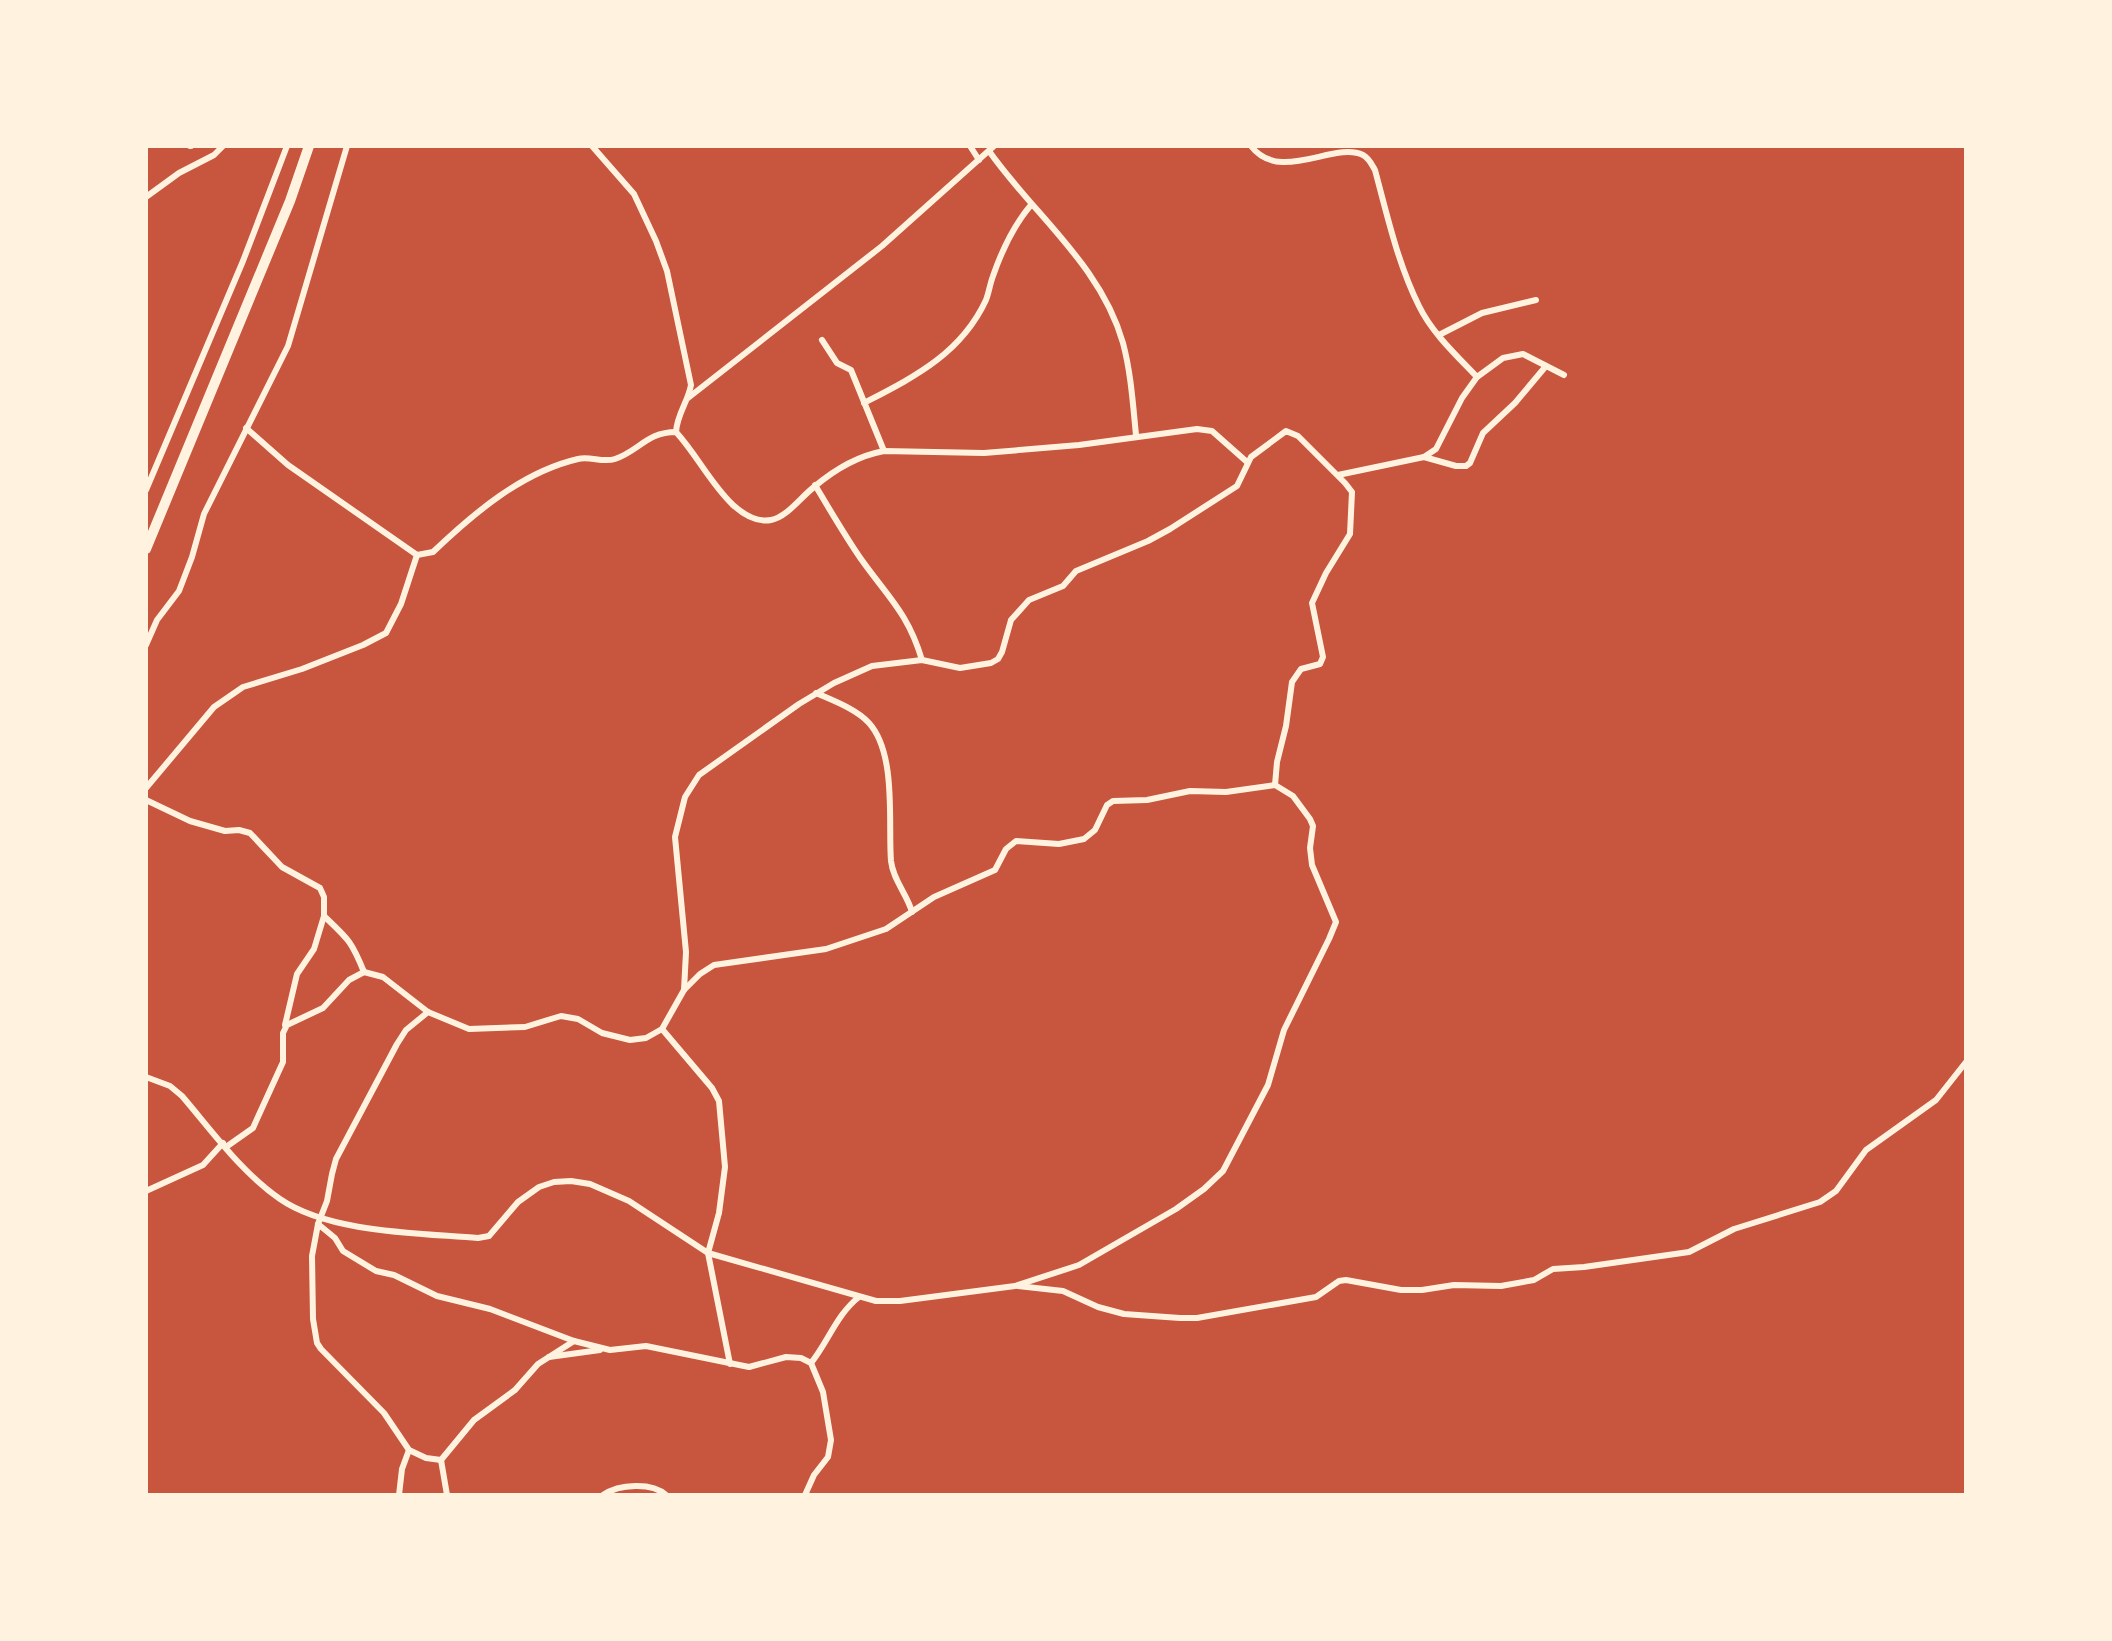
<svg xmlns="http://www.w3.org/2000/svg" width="2112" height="1641" viewBox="0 0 2112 1641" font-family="'Asap Condensed',sans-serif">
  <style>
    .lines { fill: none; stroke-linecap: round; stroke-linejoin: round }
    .minor { stroke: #fff3e0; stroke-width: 6 }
    .trunk { stroke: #fff3e0; stroke-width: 10 }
  </style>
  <rect width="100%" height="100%" fill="#c8553d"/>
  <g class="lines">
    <g class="minor">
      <path d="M190,146h1"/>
      <path d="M592,146l42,48 22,47 11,30 24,114c-3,17 -14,29 -15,47"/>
      <path d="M970,146l9,14"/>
      <path d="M1251,146c29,38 83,-5 112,9 6,3 9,10 12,15 12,45 23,94 44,136 13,27 38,50 58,71"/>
      <path d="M989,151c45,64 112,114 134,192 8,30 10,62 13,92"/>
      <path d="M146,197l33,-24 35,-18 9,-9"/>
      <path d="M1439,335l43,-22 54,-13"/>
      <path d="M822,340l15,23 14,7 33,81"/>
      <path d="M688,398l194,-152 112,-100"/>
      <path d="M864,403c50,-26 97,-49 122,-103 3,-8 4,-16 7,-24 9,-26 20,-50 38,-71"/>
      <path d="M246,428l42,37 129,90 16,-3c41,-39 89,-80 145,-93 12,-3 25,4 37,0 24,-8 32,-27 61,-27 21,23 34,51 57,73 10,9 23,18 38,15 16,-3 30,-23 43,-33 20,-17 43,-31 70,-36l100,2 95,-8 118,-16 15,2 35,31"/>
      <path d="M1424,457l32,9h10l4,-3 13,-30 32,-30 31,-37"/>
      <path d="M1338,475l86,-18 12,-8 26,-51 15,-21 26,-19 20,-4 41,21"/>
      <path d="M815,485c15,25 30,51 46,74 27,38 47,54 61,101"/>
      <path d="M146,490l97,-229 44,-115"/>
      <path d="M146,645l11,-25 22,-29 13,-34 12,-43 84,-168 59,-200"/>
      <path d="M816,693c18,8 40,16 53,30 28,31 19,101 22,138 2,19 16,33 21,51"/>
      <path d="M146,788l68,-81 29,-20 59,-18 61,-24 23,-12 15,-29 16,-49"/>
      <path d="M146,800l44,21 35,10 14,-1 11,3 32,34 38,21 4,9v19c24,23 27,24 40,56"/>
      <path d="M428,1012l-22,18 -9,14 -61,115 -4,15 -5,27 -9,23 -6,32 1,63 4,24 4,6 63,64 25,37 17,8 15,2 33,-40 41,-30 23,-26 36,-23"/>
      <path d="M285,1025l12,-51 17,-25 10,-33"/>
      <path d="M662,1029l50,59 7,13 6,66 -6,46 -11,40 22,111"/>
      <path d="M146,1077l24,9 12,10c30,35 59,76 98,103 49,34 140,34 198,39l11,-2 29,-34 21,-15 15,-5 17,-1 19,3 39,17 79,52 168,48h24l115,-15 64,-21 97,-56 28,-20 19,-18 45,-86 16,-55 45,-91 7,-17 -24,-57 -2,-17 3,-22 -3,-7 -17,-23 -18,-11 -49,7 -36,-1 -43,9 -34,1 -6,4 -12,25 -11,9 -25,5 -43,-3 -10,8 -11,21 -61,27 -48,32 -60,20 -112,16 -14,9 -16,16"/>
      <path d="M226,1147l27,-19 4,-9 26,-57v-29l4,-8 36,-17 26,-28 15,-8 19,5 45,35 41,17 56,-2 36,-11 17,3 24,14 28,7 16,-2 16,-9 22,-39 2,-38 -11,-115 10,-40 14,-22 100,-71 35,-21 38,-17 50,-6 38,8 31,-5 7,-4 4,-7 9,-32 18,-20 34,-14 13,-15 72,-30 22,-12 67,-43 14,-29 35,-26 12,5 47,47 7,9 -2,42 -24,39 -14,30 11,54 -3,7 -19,5 -9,13 -6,44 -9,36 -2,23"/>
      <path d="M146,1191l57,-26 20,-22"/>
      <path d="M318,1224l17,14 8,13 33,20 18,4 43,21 53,13 84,32 36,9 36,-4 103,21 37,-10 15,1 10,5 12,29 8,48 -3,17 -14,18 -9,20"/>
      <path d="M1018,1286l45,5 35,16 26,7 56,4h17l119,-21 23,-16 7,-1 55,10h21l32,-5 47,1 33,-6 19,-11 31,-2 105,-15 45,-23 86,-27 16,-11 30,-41 70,-50 30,-38"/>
      <path d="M549,1357l51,-7"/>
      <path d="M811,1363c17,-21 26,-49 48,-66"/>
      <path d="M441,1460l6,35"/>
      <path d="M399,1495l3,-26 7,-19"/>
      <path d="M603,1495c16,-11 49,-13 63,0"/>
    </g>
    <path class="trunk" d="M146,549l144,-348 19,-55"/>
  </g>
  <rect width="2112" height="1641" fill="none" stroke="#fff3e0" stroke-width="296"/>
</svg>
